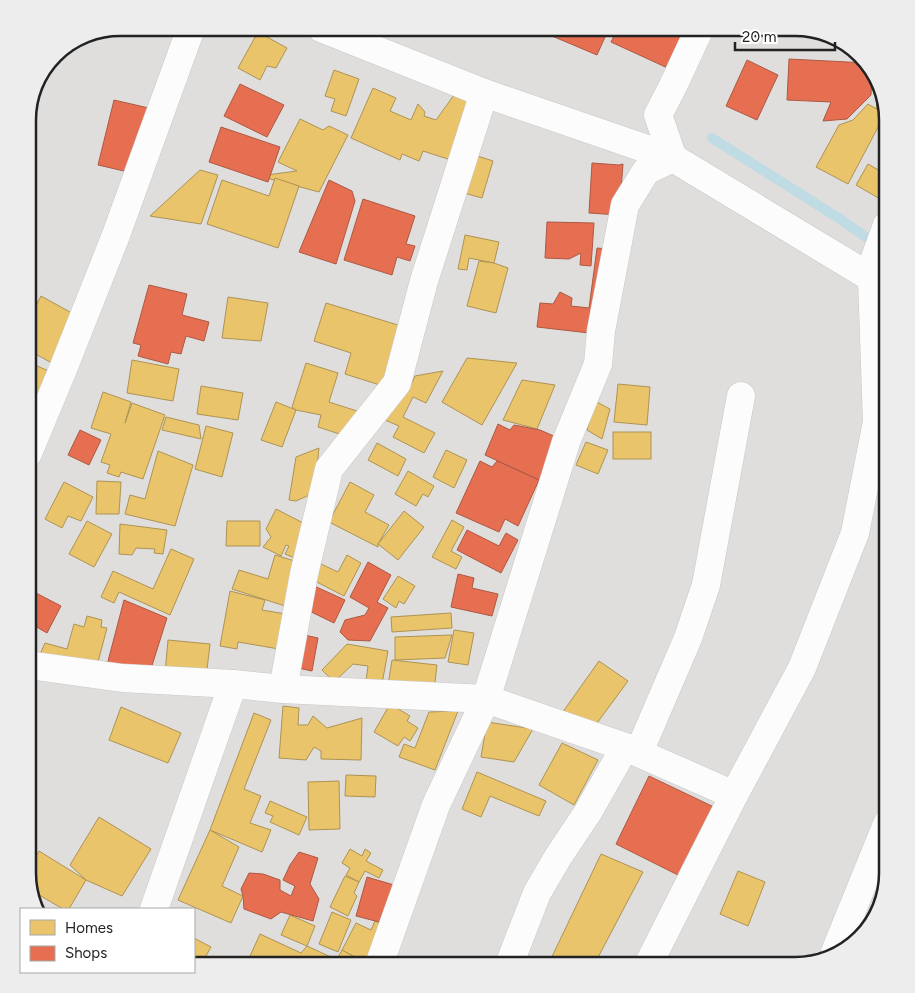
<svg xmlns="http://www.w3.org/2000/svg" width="915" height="993" viewBox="0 0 915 993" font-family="Figtree,sans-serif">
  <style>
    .residential { fill: #dfdedc }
    .homes { fill: #e9c46a; stroke: #ad9354 }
    .shops { fill: #e76f51; stroke: #ac5843 }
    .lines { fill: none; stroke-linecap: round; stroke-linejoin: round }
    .stream { stroke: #bfdbe3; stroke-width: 10 }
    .street-casing { stroke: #c9c8c7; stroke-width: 29 }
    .street { stroke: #fdfcfc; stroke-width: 28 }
    .rim { fill: none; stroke: #222; stroke-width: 2.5 }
  </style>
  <rect width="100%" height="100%" fill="#f0eeeb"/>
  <path class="residential" d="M121,28h679l36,9 32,27 19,56v753l-9,40 -27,33 -56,19h-601v-56h-154l-12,-36v-759l9,-35 22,-28z"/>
  <g class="homes">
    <path d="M258,32l29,16 -11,20 -9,-2 -7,14 -22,-12z"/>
    <path d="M334,70l25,9 -13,37 -15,-5 4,-12 -10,-3z"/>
    <path d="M373,88l23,10 -6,13 21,9 7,-16 7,8 -1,4 12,4 18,-25 21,6 -18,61 -34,-11 -4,10 -17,-7 -2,6 -49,-22z"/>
    <path d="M878,91l6,19 -8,-1z"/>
    <path d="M868,104l17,10 -37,70 -32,-17 23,-42 14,-5z"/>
    <path d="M300,119l23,11 6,-4 19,9 -29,57 -60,-16 38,-5 -19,-9z"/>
    <path d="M468,153l25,8 -11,37 -25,-7z"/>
    <path d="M868,164l19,11v28l-31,-18z"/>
    <path d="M200,170l18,5 -17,49 -51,-8z"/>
    <path d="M275,178l24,8 -21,62 -71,-24 15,-44 47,16z"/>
    <path d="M465,235l34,7 -5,21 -25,-5 -2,12 -9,-1z"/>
    <path d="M479,261l15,2 14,5 -12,45 -29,-7z"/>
    <path d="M41,296l47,26 -25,47 -35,-19v-29z"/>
    <path d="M228,297l40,6 -7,38 -39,-3z"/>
    <path d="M326,303l75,23 -18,60 -38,-12 6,-21 -37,-12z"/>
    <path d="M467,358l50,5 -35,62 -40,-23z"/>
    <path d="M132,360l47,9 -6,32 -46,-8z"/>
    <path d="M28,362l32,14 -32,49z"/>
    <path d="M306,363l32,10 -9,29 31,10 -8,26 -34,-11 3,-12 -25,-5 -4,-3z"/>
    <path d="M443,371l-17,32 -13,-6 -10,20 32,16 -11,20 -31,-16 6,-11 -14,-6 25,-33 5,-11z"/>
    <path d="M522,380l33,5 -18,44 -34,-9z"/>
    <path d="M618,384l32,3 -3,38 -33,-3z"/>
    <path d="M201,386l42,7 -5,27 -41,-6z"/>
    <path d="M103,392l28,10 -6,21 7,-20 33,12 -22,64 -22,-7 -2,5 -12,-4 3,-8 -9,-3 10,-28 -20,-6z"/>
    <path d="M595,401l15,8 -8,30 -15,-9z"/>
    <path d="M276,402l20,8 -14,37 -21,-7z"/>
    <path d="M166,417l33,8 2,14 -39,-9z"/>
    <path d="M206,426l27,7 -11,44 -27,-8z"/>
    <rect x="613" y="432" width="38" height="27"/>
    <path d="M586,442l22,8 -10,24 -22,-9z"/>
    <path d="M377,443l29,16 -8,17 -30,-16z"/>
    <path d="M319,448l-5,45 -18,8 -7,-1 7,-43z"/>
    <path d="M446,450l21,10 -13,28 -21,-11z"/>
    <path d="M158,451l35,14 -18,61 -50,-12 5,-19 15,4z"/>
    <path d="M408,471l26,15 -6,11 -5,-3 -7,12 -21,-12z"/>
    <path d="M97,481l24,1 -2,32h-23z"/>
    <path d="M64,482l29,15 -12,24 -13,-5 -6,12 -17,-9z"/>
    <path d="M350,482l24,13 -9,17 24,13 -11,19v3l-49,-25z"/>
    <path d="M276,509l37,19 -16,31 -12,-5 4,-8 -3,-1 -5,11 -18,-9 8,-10 -5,-8z"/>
    <path d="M404,511l20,16 -26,33 -20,-16z"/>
    <path d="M452,520l12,7 -13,24 11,6 -6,12 -24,-12z"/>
    <path d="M87,521l25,13 -18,33 -25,-13z"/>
    <path d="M227,521h33v25h-34z"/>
    <path d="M120,524l47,6 -4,24 -9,-1 1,-4 -19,-1 -4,7 -13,-1z"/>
    <path d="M171,549l23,10 -24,56 -51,-23 -5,11 -13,-6 12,-26 40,18z"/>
    <path d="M275,555l23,7 -13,44 -53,-17 7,-19 29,9z"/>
    <path d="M347,555l14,8 -17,33 -31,-16 8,-16 17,8z"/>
    <path d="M398,576l17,10 -11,18 -5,-3 -3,7 -13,-9z"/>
    <path d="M230,591l35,9 -3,10 24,4 -7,35 -41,-7 -1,7 -17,-3z"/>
    <path d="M451,613l1,15 -60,4 -1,-15z"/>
    <path d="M87,616l15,4 -1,7 6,1 -12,45 -59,-10 9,-20 22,6 7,-25 10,3z"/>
    <path d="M454,630l20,3 -6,32 -20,-3z"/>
    <path d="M452,635l-7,23 -50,2v-23z"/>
    <path d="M168,640l42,4 -4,34 -41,-4z"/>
    <path d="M347,644l41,7 -6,33 -16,-3 2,-15 -15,-2 -19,18 -12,-12z"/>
    <path d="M392,660l45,5 -3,25 -46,-5z"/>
    <path d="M599,661l29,20 -39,53 -34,-11z"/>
    <path d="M390,704l20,12 -3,5 11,7 -8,13 -6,-4 -6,9 -24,-14z"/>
    <path d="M283,706l16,2 -1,17h10l5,-9 14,12 35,-10 -1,42 -40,-1v-8l-7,-4 -8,13 -27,-2z"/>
    <path d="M121,707l60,26 -13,30 -59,-23z"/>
    <path d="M458,711l-23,59 -36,-13 5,-13 11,4 14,-36z"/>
    <path d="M254,713l17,7 -27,69 17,7 -11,27 21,7 -9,22 -52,-22z"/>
    <path d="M487,722l46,7 -19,33 -33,-5z"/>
    <path d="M562,743l36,17 -24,45 -35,-20z"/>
    <path d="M477,772l69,29 -7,15 -49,-20 -9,21 -19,-8z"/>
    <path d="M346,775l30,1 -1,21 -30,-1z"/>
    <path d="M339,781l1,48 -31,1 -1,-48z"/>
    <path d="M270,801l37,16 -8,18 -29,-13 3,-6 -8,-3z"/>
    <path d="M99,817l52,32 -29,47 -36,-16 -16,-15z"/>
    <path d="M210,830l29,17 -17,39 21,10 -12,27 -53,-23z"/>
    <path d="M350,849l12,7 3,-7 6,4 -5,8 17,9 -4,8 -14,-7 -6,11 -13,-7 4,-7 -8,-5z"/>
    <path d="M39,851l47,29 -17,29h-6l-29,-17 -6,-22z"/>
    <path d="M601,854l42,18 -49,93h-46z"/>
    <path d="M738,871l27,11 -17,44 -28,-12z"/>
    <path d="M345,876l14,6 -5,11 3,3 -9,20 -18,-9z"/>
    <path d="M332,912l19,8 -13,32 -19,-8z"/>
    <path d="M290,915l25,11 -8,20 -26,-11z"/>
    <path d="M375,921l13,5 -22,37 -24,-13 14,-27 15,7z"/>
    <path d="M260,934l41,19 6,-7 26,12h-4l-3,7h-8l-12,-5 -2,5h-58z"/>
    <path d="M194,938l17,9 -10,18h-7z"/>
    <path d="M342,950l24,13 -1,2h-31z"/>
  </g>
  <g class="shops">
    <path d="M533,28h76l-12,27z"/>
    <path d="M618,28h74l-20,42 -61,-28z"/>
    <path d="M789,59l78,4 5,12 -1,20 -24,24 -24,2 8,-19 -44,-2z"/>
    <path d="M747,60l31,15 -21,45 -31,-14z"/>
    <path d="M240,84l44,21 -17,32 -43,-21z"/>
    <path d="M114,100l39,9 -16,65 -39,-9z"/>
    <path d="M221,127l59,20 -12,35 -59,-20z"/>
    <path d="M592,163l27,2 4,-1 -4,51 -30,-2z"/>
    <path d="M329,180l23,11 3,10 -19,63 -37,-12z"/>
    <path d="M363,199l52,17 -9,28 9,2 -5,15 -13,-4 -5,18 -48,-15z"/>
    <path d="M547,222l47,1 -3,43 -11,-1 1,-12 -12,6 -24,-1z"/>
    <path d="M597,248l12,1 -11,85 -61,-7 3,-24 13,1 7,-12 12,6 -1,8 18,2z"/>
    <path d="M149,285l38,9 -5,21 27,7 -5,19 -18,-5 -5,18 -10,-2 -3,12 -30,-8 3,-11 -8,-2z"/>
    <path d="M498,424l12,6 4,-5 26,5 23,10 -18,42 -6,-2 -54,-25z"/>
    <path d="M80,430l21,10 -12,25 -21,-10z"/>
    <path d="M480,461l12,6 5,-6 42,19 -21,46 -13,-7 -6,13 -43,-19z"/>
    <path d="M467,530l32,16 7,-13 12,7 -17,33 -44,-23z"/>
    <path d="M368,562l23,13 -14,27 11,6 -18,33 -22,-1 -8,-8 5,-12 20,-5 4,-7 -19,-11z"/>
    <path d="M458,574l16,4 -2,10 26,6 -6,22 -41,-9z"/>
    <path d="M312,585l33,15 -11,23 -33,-16z"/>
    <path d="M34,592l27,14 -14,27 -19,-11v-17z"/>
    <path d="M124,600l43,18 -18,57 -42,-10z"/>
    <path d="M295,633l23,5 -6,33 -23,-5z"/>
    <path d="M649,776l67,32 -34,69 -66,-33z"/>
    <path d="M299,852l19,6 -8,26 9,15 -6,22 -32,-9 -10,7 -27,-10 -1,-13 -2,-7 8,-16 14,1 17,6v10l11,6 4,-10 -12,-6 7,-15z"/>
    <path d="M367,877l27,8 -11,38 -27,-7z"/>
  </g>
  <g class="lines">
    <path class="stream" d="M712,138l131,83 34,24"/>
    <defs>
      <g id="street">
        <path d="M321,28l163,65 189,65 212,128"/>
        <path d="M673,158l-15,-43 15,-29 27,-58"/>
        <path d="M28,453l35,-84 53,-134 75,-207"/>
        <path d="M28,665l94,13 111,6 50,5 203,10 139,48 109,48"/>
        <path d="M283,689l21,-115 25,-105 68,-86 27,-102 60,-188"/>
        <path d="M639,752l49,-114 18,-53 35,-189"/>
        <path d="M154,909l79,-225"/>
        <path d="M835,952l52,-128"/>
        <path d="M379,965l57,-160 50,-106 80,-257 32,-78 3,-33 24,-126 21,-34 27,-13"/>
        <path d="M509,965l28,-72 21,-36 30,-45 37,-65"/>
        <path d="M648,965l86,-170 68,-127 53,-135 22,-111 -5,-144 3,-20 12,-33"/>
      </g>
    </defs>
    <use href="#street" class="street-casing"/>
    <use href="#street" class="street"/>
  </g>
  <path d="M0 0H915V993H0ZM120 36H795A84 84 0 0 1 879 120V873A84 84 0 0 1 795 957H120A84 84 0 0 1 36 873V120A84 84 0 0 1 120 36Z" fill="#ededed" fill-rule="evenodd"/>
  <path class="rim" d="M120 36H795A84 84 0 0 1 879 120V873A84 84 0 0 1 795 957H120A84 84 0 0 1 36 873V120A84 84 0 0 1 120 36Z"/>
  <rect x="20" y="908" width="175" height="65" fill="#ffffff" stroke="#a7a7a7"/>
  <rect x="30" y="920" width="25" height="15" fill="#e9c46a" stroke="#a7a7a7"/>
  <text x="65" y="933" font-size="15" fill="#222222">Homes</text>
  <rect x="30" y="946" width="25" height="15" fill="#e76f51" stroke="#a7a7a7"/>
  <text x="65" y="958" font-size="15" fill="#222222">Shops</text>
  <path d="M735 42v8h100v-8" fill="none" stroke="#222222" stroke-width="2.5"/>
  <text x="742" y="42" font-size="15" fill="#222222" stroke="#ffffff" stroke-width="4" paint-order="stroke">20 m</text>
</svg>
